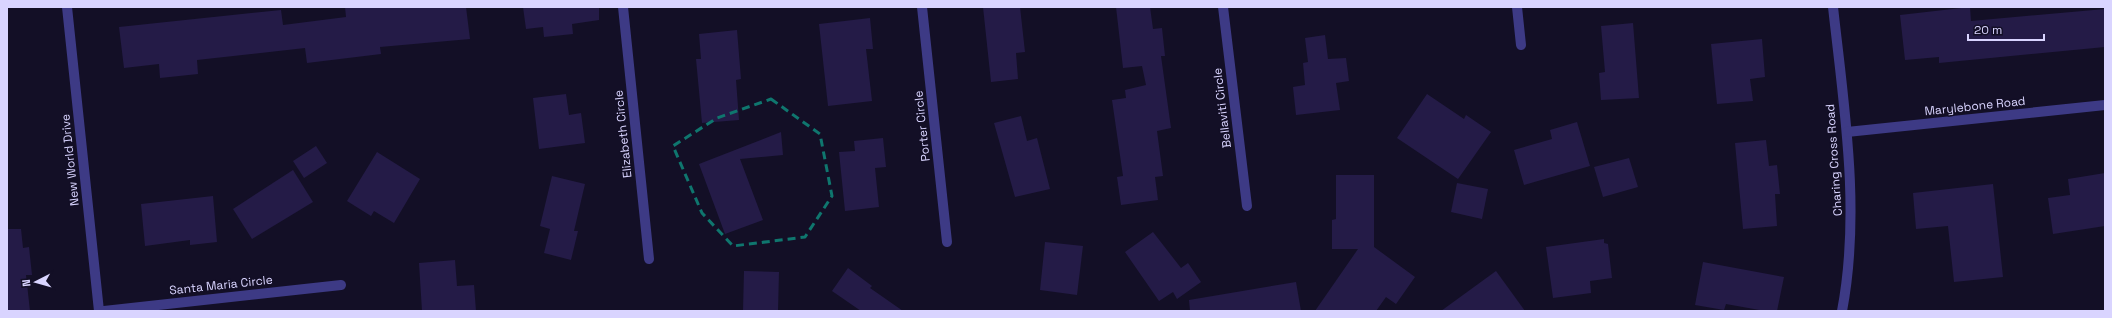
<svg xmlns="http://www.w3.org/2000/svg" width="2112" height="318" viewBox="0 0 2112 318" font-family="'Space Grotesk',sans-serif">
  <style>
    .building { fill: #241b47 }
    .lines { fill: none; stroke-linecap: round; stroke-linejoin: round }
    .street { stroke: #3d3a85; stroke-width: 10 }
    .marked { fill: none; stroke: #0f766e; stroke-width: 3; stroke-dasharray: 8 5; stroke-linejoin: round }
    .labels { text-anchor: middle; dominant-baseline: central; stroke-width: 3; stroke-linejoin: round; paint-order: stroke }
    .street-label { font-size: 12px; fill: #d9d4ff; stroke: #130f26 }
  </style>
  <rect width="100%" height="100%" fill="#130f26"/>
  <g class="building">
    <path d="M345,7h121l4,32 -90,8 1,7 -74,9 -2,-15 -108,12 1,14 -38,4 -1,-14 -35,4 -5,-41 162,-17 2,15 63,-8z"/>
    <path d="M523,7h76v13l-27,4 1,10 -29,3 -1,-10 -17,2z"/>
    <path d="M983,7h37l5,45 -9,1 2,26 -27,3z"/>
    <path d="M1116,7h34l3,22 9,-1 3,28h-4l10,72 -14,3 6,45 -8,1 3,23 -37,5 -4,-28 6,-1 -11,-76 14,-2 -1,-8 21,-5 -4,-19 -19,2z"/>
    <path d="M1970,7l1,14 134,-12v38l-166,16v-6l-34,3 -5,-45z"/>
    <path d="M870,18l3,31h-7l6,52 -44,5 -9,-82z"/>
    <path d="M1633,23l6,75 -38,2 -2,-27 6,-1 -4,-46z"/>
    <path d="M737,30l4,49 -5,1 3,40 -37,3 -6,-64h5l-2,-25z"/>
    <path d="M1325,35l3,24 18,-1 3,23 -13,2 4,27 -44,5 -3,-28 12,-2 -2,-22 5,-1 -3,-24z"/>
    <path d="M1762,39l3,38 -15,2 3,22 -36,3 -6,-60z"/>
    <path d="M566,94l3,21 12,-2 4,30 -46,6 -6,-51z"/>
    <path d="M1427,94l37,25 2,-4 25,17 -33,47 -61,-41z"/>
    <path d="M1021,116l6,25 10,-3 13,51 -35,8 -21,-74z"/>
    <path d="M1577,122l13,44 -66,19 -10,-35 38,-11 -2,-9z"/>
    <path d="M781,132l2,23 -43,4 23,61 -38,14 -26,-70z"/>
    <path d="M883,138l3,29 -11,1 4,39 -34,4 -6,-59 16,-1 -1,-10z"/>
    <path d="M1766,140l3,26 8,-1 3,29h-5l2,32 -34,3 -8,-86z"/>
    <path d="M316,146l11,17 -23,15 -11,-17z"/>
    <path d="M377,152l43,27 -26,44 -20,-12 -3,5 -24,-15z"/>
    <path d="M1629,158l9,29 -35,10 -9,-30z"/>
    <path d="M293,170l20,32 -61,37 -19,-30z"/>
    <path d="M2105,173v53l-52,8 -5,-36 22,-3 -2,-16z"/>
    <path d="M1336,175h38v72l41,30 -19,27 -10,-7 -10,14h-61l43,-62h-26v-29l4,-1z"/>
    <path d="M552,176l33,8 -11,47h4l-7,29 -27,-7 6,-24 -10,-3z"/>
    <path d="M1457,183l31,6 -6,30 -31,-7z"/>
    <path d="M1993,184l10,93 -49,5 -6,-56 -32,3 -3,-36z"/>
    <path d="M213,196l4,46 -27,3v-5l-45,6 -4,-42z"/>
    <path d="M7,229h14l2,19 6,-1 3,28h-6l4,36h-23z"/>
    <path d="M1153,232l28,36 7,-5 13,19 -24,17 -4,-7 -14,9 -34,-49z"/>
    <path d="M1604,239v4l4,1 4,34 -22,3 1,12 -38,5 -7,-51z"/>
    <path d="M1045,242l38,4 -6,49 -37,-5z"/>
    <path d="M455,260l2,26 17,-1 2,26h-54l-3,-48z"/>
    <path d="M1703,262l81,15 -7,34h-12l-39,-7 -2,6 -29,-5z"/>
    <path d="M848,268l24,18 -2,2 33,23h-42l-29,-20z"/>
    <path d="M744,271l35,1 -1,39h-35z"/>
    <path d="M1496,271l29,40h-84z"/>
    <path d="M1296,282l5,29h-111l-1,-11z"/>
  </g>
  <g class="lines">
    <g class="street">
      <path d="M67,7l32,304"/>
      <path d="M623,7l26,252"/>
      <path d="M922,7l25,235"/>
      <path d="M1223,7l24,199"/>
      <path d="M1517,7l4,38"/>
      <path d="M1833,7c11,100 28,204 9,304"/>
      <path d="M1847,132l258,-27"/>
      <path d="M104,311l237,-26"/>
    </g>
  </g>
  <path class="marked" d="M771,99l49,35 12,62 -27,41 -72,9 -31,-33 -29,-67 44,-28z"/>
  <g class="labels">
    <g class="street-label">
      <text transform="translate(1975 106) rotate(-6)">Marylebone Road</text>
      <text transform="translate(1222 108) rotate(-97)">Bellaviti Circle</text>
      <text transform="translate(922 126) rotate(-96)">Porter Circle</text>
      <text transform="translate(623 134) rotate(-96)">Elizabeth Circle</text>
      <text transform="translate(70 160) rotate(-96)">New World Drive</text>
      <text transform="translate(1834 160) rotate(-94)">Charing Cross Road</text>
      <text transform="translate(221 285) rotate(-6)">Santa Maria Circle</text>
    </g>
  </g>
  <rect width="2112" height="318" fill="none" stroke="#d9d4ff" stroke-width="16"/>
  <g transform="translate(36 282) rotate(264)" stroke="#130f26" stroke-width="3" paint-order="stroke">
  <path d="M0-3L7 15L0 10L-7 15Z" fill="#d9d4ff"/>
  <text y="-6" font-size="11" font-weight="bold" text-anchor="middle" fill="#d9d4ff">N</text>
  </g>
  <path d="M1968 34v6h76v-6" fill="none" stroke="#d9d4ff" stroke-width="2"/>
  <text x="1974" y="34" font-size="12" fill="#d9d4ff" stroke="#130f26" stroke-width="3" paint-order="stroke">20 m</text>
</svg>
